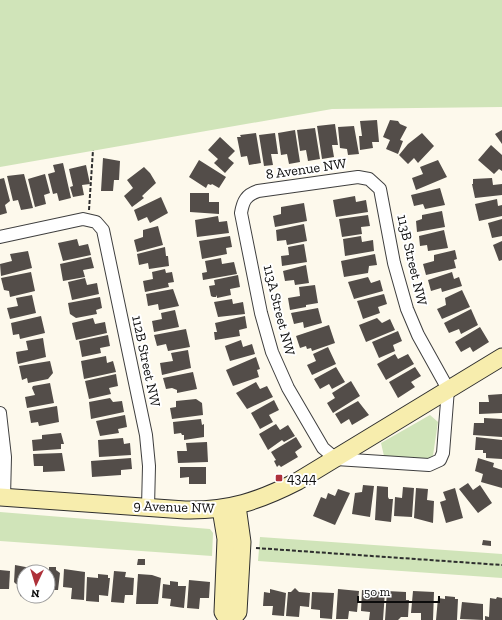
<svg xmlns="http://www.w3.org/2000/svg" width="502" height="620" viewBox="0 0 502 620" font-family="'Zilla Slab',serif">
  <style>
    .green { fill: #d0e4b9 }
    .building { fill: #534d49 }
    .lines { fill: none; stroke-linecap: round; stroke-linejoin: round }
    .street-casing { stroke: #3f3f3f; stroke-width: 14 }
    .secondary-casing { stroke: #2e2e2e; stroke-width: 19 }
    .path { stroke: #2e2e2e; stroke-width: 2; stroke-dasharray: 4 2; stroke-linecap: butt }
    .street { stroke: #fff; stroke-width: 12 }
    .secondary { stroke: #f7edad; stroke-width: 17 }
    .poi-dot { fill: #ae313a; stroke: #fff; stroke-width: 1.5 }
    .labels { text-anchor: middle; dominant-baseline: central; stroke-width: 4; stroke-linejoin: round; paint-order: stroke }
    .street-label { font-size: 14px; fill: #0c0c0c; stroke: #fff }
    .poi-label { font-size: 14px; fill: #0c0c0c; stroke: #fff; text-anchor: start }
  </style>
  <rect width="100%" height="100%" fill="#fdf9ec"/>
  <g class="green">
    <path d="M0,0h502v107l-170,2 -332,58z"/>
    <path d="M430,415l8,7 -6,40 -48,-6 -3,-13z"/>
    <path d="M0,512l210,17 3,4 -1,23 -212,-15z"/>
    <path d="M260,537l242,17v24l-244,-17z"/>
  </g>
  <g class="building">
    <path d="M377,120l2,22h-7l1,6 -13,2 -1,-14h3l-2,-15z"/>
    <path d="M390,120l8,1 2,3 7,3 -7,13 3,1 -5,13 -12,-5 4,-9 -7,-3z"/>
    <path d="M335,124l3,21h-6l2,12 -12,2 -5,-33z"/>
    <path d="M354,126l5,28 -11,1 -1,-6 -7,-1 -2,-21z"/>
    <path d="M315,128l5,31 -12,2 -2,-11 -6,1 -3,-21z"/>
    <path d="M295,130l5,32 -11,2 -2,-10 -6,1 -3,-22z"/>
    <path d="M502,130v14l-7,-10z"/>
    <path d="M256,133l5,30 -12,2 -2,-9 -6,1 -4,-20h4l-1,-2z"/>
    <path d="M275,133l3,21h-7l2,11 -9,1 -5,-31z"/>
    <path d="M422,133l12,13 -16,17 -4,-5 -6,6 -9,-9 9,-11z"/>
    <path d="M220,137l15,14 -7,7 6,5 -9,10 -11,-10 4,-4 -10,-9z"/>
    <path d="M491,145l11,10v16l-3,-2 -5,5 -16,-14z"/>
    <path d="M103,158l17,3 -1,19h-5l-1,11h-12z"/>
    <path d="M199,160l27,17 -7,11 -7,-4 -1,1 -3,-1 -2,4 -17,-11z"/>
    <path d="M438,160l9,17 -31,13 -4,-12 11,-4 -3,-7z"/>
    <path d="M63,163l8,35 -12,3 -2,-8 -4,1 -5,-20 7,-2 -2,-7z"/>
    <path d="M86,165l4,19 -8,1 2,10 -11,2 -3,-10 3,-1 -4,-17z"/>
    <path d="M144,167l6,6 6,10 -14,13 2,2 -12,9 -8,-11 9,-8 -6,-8z"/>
    <path d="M24,174l9,34 -12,2 -3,-10 -5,1 -6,-25z"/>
    <path d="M45,174l5,19 -6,2 2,9 -11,3 -7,-28z"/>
    <path d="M4,178l6,23 -5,4 2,8 -7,2v-36z"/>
    <path d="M492,178l1,7 9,-1v11l-27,3 -3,-14h1v-5z"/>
    <path d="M440,188l5,17 -20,4 -2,-5 -9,2 -3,-11z"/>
    <path d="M190,193h19v9h10v12l-29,-2z"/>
    <path d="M355,196l1,6 10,-2 2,12 -32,5 -3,-17z"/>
    <path d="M161,197l7,16 -18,10 -3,-6 -9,4 -4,-11z"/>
    <path d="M497,199l1,7 4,-1v11l-23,5 -4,-17z"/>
    <path d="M304,203l3,18 -32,6 -2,-11 8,-2v-7z"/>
    <path d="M442,211l3,16 -28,5 -1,-11 6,-2v-4z"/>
    <path d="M368,215l2,11 -9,1 1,7 -20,3 -3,-18z"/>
    <path d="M218,216l1,6 8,-1 2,12 -32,4 -2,-17z"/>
    <path d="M502,219v17l-10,2 -4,-15z"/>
    <path d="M304,224l3,17 -20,4 -1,-5 -9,1 -1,-11z"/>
    <path d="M158,226l5,19 -26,7 -3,-12 9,-3v-7z"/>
    <path d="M444,230l4,18 -20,3 -1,-6 -7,1 -1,-10z"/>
    <path d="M230,236l2,11 -6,1 1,6 -25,5 -3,-18z"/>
    <path d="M361,236l1,6 11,-2 1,11 -29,5 -2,-17z"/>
    <path d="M77,239l2,7 9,-2 3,11 -28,6 -5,-18z"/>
    <path d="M502,241v19l-3,1 -6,-16z"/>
    <path d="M304,244l3,18 -25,4 -1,-10 8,-1 -1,-8z"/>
    <path d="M165,247l1,9h2l1,10 -20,3 -1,-6 -9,2 -2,-11z"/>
    <path d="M455,250l2,9 -3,1 2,8 -30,7 -3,-11 11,-3v-6z"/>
    <path d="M28,251l4,17 -31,8 -1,-12 12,-3 -2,-7z"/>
    <path d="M375,254l2,11 -8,1 -1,7 -24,4 -3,-16z"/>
    <path d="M91,257l3,11 -11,2 2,7 -22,4 -3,-17z"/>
    <path d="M221,258l1,6 12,-2 3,12 -34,6 -1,-7 5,-1 -2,-11z"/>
    <path d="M306,265l3,18 -14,2 -1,-5 -9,1 -2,-10z"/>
    <path d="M165,269l1,4 6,-1 2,10 -6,1 1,4 -24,5 -2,-11 10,-2 -1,-7z"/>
    <path d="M31,272l4,19 -25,6 -1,-6 -5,-1 -3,-12z"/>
    <path d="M452,272l2,7 5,-2 3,9 -20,6 -1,-4 -10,3 -3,-11z"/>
    <path d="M238,275l2,12 -10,2 1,6 -14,3v-3l-1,2h-3l-2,-1 -2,-10 6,-1 -1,-5z"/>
    <path d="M368,277l3,6 9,-3 3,11 -29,8 -6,-17z"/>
    <path d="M85,278l2,7 10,-2 2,11 -27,6 -4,-18z"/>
    <path d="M315,285l3,18 -12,2v2l-16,3 -2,-12 12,-2 -1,-9z"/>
    <path d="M173,289l6,17 -20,4 -1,-6 -10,2 -2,-12z"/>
    <path d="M462,290l8,17 -28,12 -5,-10 9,-4 -1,-7z"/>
    <path d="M384,294l3,10 -9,3 2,6 -17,6 -6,-18z"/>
    <path d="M32,295l4,18 -26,6 -3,-11 11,-2 -2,-8z"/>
    <path d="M100,297l2,11 -6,2 1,4 -21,4 -6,-4 -2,-11z"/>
    <path d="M232,299l1,5 10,-2 2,12 -27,3 -4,-15z"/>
    <path d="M318,308l4,15 -18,5 -1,-6 -9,2 -3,-11z"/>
    <path d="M471,309l7,16 -17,9 -2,-5 -10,4 -5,-10z"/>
    <path d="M175,310l4,17 -25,5 -2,-11 10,-2 -1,-6z"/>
    <path d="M41,316l4,17 -25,6 -1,-5 -6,1 -2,-12z"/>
    <path d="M245,316l2,12 -8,2 1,6 -25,4 -1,-8h3l-2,-9z"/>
    <path d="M93,318l2,6 10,-2 2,11 -31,7 -4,-17z"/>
    <path d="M377,318l5,5 8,-4 5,11 -29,12 -7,-17z"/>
    <path d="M329,325l6,18 -23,8 -1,-3 -4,1 -1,-3 -6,2 -4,-12z"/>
    <path d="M480,327l9,15 -16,10 -3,-5 -9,5 -6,-10z"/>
    <path d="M186,329l4,18 -22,4 -2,-7 -9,2 -3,-11z"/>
    <path d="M398,331l4,10 -9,4 2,6 -16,7 -7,-16z"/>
    <path d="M108,335l2,11 -10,2 1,5 -19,4 -3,-16z"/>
    <path d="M43,338l3,19 -28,7 -2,-12 12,-2 -2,-9z"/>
    <path d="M241,340l2,7 9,-3 3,10 -25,7 -5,-15z"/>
    <path d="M328,347l8,17 -24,11 -5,-10 9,-4 -3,-7z"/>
    <path d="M188,350l3,18 -29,7 -2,-12 13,-2 -2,-8z"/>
    <path d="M395,354l3,5 10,-5 6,10 -28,16 -9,-16z"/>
    <path d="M106,356l1,7 6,-2 3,11 -32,7 -3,-18z"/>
    <path d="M256,357l4,12 -3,1 2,7 -26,9 -7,-16z"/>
    <path d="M50,361l3,12 -5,6 -20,4 -1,-5 -5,2 -3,-14z"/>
    <path d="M336,367l9,15 -13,7 -3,-5 -9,5 -6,-10z"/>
    <path d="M415,367l6,9 -10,6 4,5 -17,11 -9,-16z"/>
    <path d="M193,372l4,17 -20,4v-3l-5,-2 -6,1 -3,-11z"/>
    <path d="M116,374l2,12 -9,2 2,6 -22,5 -4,-18z"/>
    <path d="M351,381l9,15 -27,17 -6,-10 8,-5 -3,-5z"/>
    <path d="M256,382l4,7 7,-3 6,11 -26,12 -11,-16z"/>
    <path d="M50,383l4,20 -27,5 -2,-11 10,-2 -3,-7 1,-2z"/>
    <path d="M502,394v19l-23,1v-12h10l-1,-7z"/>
    <path d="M110,398l3,4 9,-1 2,11 -33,7 -2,-17z"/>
    <path d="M196,399l6,4 1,12 -31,4 -2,-11 6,-1v-6z"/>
    <path d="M274,400l5,10 -10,5 4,7 -13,7 -9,-16z"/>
    <path d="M358,401l11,14 -17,10 -3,-6 -8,5 -6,-10z"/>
    <path d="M57,406l2,16 -20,4 -1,-4 -7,1 -2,-12z"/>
    <path d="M125,415l2,12 -9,2 1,4 -19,3 -4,-15z"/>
    <path d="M484,418l18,1v18l-29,-2 1,-12h10z"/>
    <path d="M201,419l1,6 2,-1v13l-20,3v-5h-2l-1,-2 -7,1 -1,-12z"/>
    <path d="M276,424l4,6 8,-5 7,11 -11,6 -2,-2 -14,10 -9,-16z"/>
    <path d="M61,433l3,11h-3v5l-28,2 -1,-11 10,-1v-4z"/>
    <path d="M296,437l6,10 -7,5 3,5 -17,10 -2,-2 -2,2 -3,-6 2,-1 -5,-8z"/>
    <path d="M476,437l26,3v19l-16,-1v-5h-3v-3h-8z"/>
    <path d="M123,438l1,6 6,-1 1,12 -32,2 -1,-17z"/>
    <path d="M207,442l1,20 -30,1 -1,-12h10l-1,-8z"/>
    <path d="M62,453l3,18 -22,1v-6h-9l-1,-12z"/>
    <path d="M131,458l1,11 -11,1v5l-29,2 -1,-16z"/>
    <path d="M478,458l16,5 -1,4 9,3v18l-21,-6 2,-8 -8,-3z"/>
    <path d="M180,467h26v17h-17v-7l-9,1z"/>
    <path d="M468,483l5,7 7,-5 12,18 -14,10 -19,-24z"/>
    <path d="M363,485l11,1 -4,31 -18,-3 3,-21 7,-1z"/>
    <path d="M377,486l11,1v10l1,2h4l-2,23 -16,-2z"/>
    <path d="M403,487l11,1 -2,29 -18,-1 1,-19 7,1z"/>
    <path d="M416,488l12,1 -1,11 7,1 -1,22 -19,-5z"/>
    <path d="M455,488l8,30 -17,5 -6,-21 6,-2 -3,-8z"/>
    <path d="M338,489l12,4 -15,32 -22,-9 8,-19 5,2 2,-6 7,3z"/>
    <path d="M483,540l8,1v5l-9,-1z"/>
    <path d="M138,559h7v6h-8z"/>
    <path d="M15,565l21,4v3h-12v25l-4,-1 1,-11 -5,-1 -2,-2z"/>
    <path d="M49,567h7v3l4,3 -2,17h-8v8l-13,-1v-1h11v-24h-10v-3l11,1z"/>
    <path d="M64,569l21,3 -1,28 -13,-1 1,-11 -9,-1z"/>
    <path d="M0,570l10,1 -1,18h-9z"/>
    <path d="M114,571l12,1 -1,5 9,1 -1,17h-8l-1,8 -13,-1z"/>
    <path d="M98,574l10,1v3h2l-2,18 -9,-1v7l-13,-1 1,-24 11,1z"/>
    <path d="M138,574l14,1 9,3 -3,26h-22z"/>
    <path d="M189,580l21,2 -1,16h-9l-1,11 -12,-1z"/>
    <path d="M170,581l8,1v4h8l-2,22 -14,-2 1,-7 -9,-1 1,-14 7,1z"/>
    <path d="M295,588l4,4 11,1 -1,14 -9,-1 -1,11 -13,-1 2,-24h3z"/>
    <path d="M270,589l16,4 -2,23 -12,-1 1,-9h-10l1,-14 6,1z"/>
    <path d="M338,589l21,2 -2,21 -8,-1 -1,8h-12z"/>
    <path d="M362,590l23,2 -2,28h-14l1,-8 -9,-1z"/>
    <path d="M387,591l19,1v8h3l-1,17h-7l-3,3h-13z"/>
    <path d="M413,591l21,1 -1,28h-12v-7h-10z"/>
    <path d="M312,592l22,1 -2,26 -12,-1v-8l-9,-1z"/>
    <path d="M445,596l10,1v2h3l-1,21h-21l2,-22 7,1z"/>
    <path d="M497,597l5,1v22h-17v-4l4,1 1,-19 6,1z"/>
    <path d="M462,602l21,2v16l-23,-1z"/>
  </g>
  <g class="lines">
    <defs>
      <g id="street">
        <path d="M358,177l11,2 11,10 14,74 13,46 11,26 30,54 -5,64 -3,7 -11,5 -93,-6 -13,-11 -35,-60 -16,-36 -11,-39 -20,-100c2,-12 5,-18 17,-22z"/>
        <path d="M0,237l83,-18 13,3 7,8 43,205 3,31 -1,41"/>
        <path d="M0,413l5,44 -1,40"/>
      </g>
      <g id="secondary">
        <path d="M0,497l185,13c44,1 74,-9 113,-29l204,-124"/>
        <path d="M221,509l5,30 -3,73 5,8"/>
        <path d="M231,620l7,-8 4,-70 -5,-36"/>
      </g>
    </defs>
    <use href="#street" class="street-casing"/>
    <use href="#secondary" class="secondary-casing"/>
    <g class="path">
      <path d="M89,210l4,-60"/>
      <path d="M256,548l246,17"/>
    </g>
    <use href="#street" class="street"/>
    <use href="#secondary" class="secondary"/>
  </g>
  <rect class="poi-dot" x="275" y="474" width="8" height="8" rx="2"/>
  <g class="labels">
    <g class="street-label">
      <text transform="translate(306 169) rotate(-8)">8 Avenue NW</text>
      <text transform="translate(412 260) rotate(77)">113B Street NW</text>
      <text transform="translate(279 310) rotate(76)">113A Street NW</text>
      <text transform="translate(146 361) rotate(78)">112B Street NW</text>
      <text transform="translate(174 507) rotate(2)">9 Avenue NW</text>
    </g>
    <g class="poi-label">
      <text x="287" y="478">4344</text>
    </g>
  </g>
  <g transform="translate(36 584) rotate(184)"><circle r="19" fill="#ffffff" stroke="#9e9e9e"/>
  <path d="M0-3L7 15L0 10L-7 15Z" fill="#ae313a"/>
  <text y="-6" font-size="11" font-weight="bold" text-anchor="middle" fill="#0c0c0c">N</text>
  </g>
  <path d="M358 596v6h81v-6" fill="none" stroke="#0c0c0c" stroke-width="2"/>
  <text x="364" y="596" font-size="12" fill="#0c0c0c" stroke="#ffffff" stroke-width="3" paint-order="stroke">50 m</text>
</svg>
